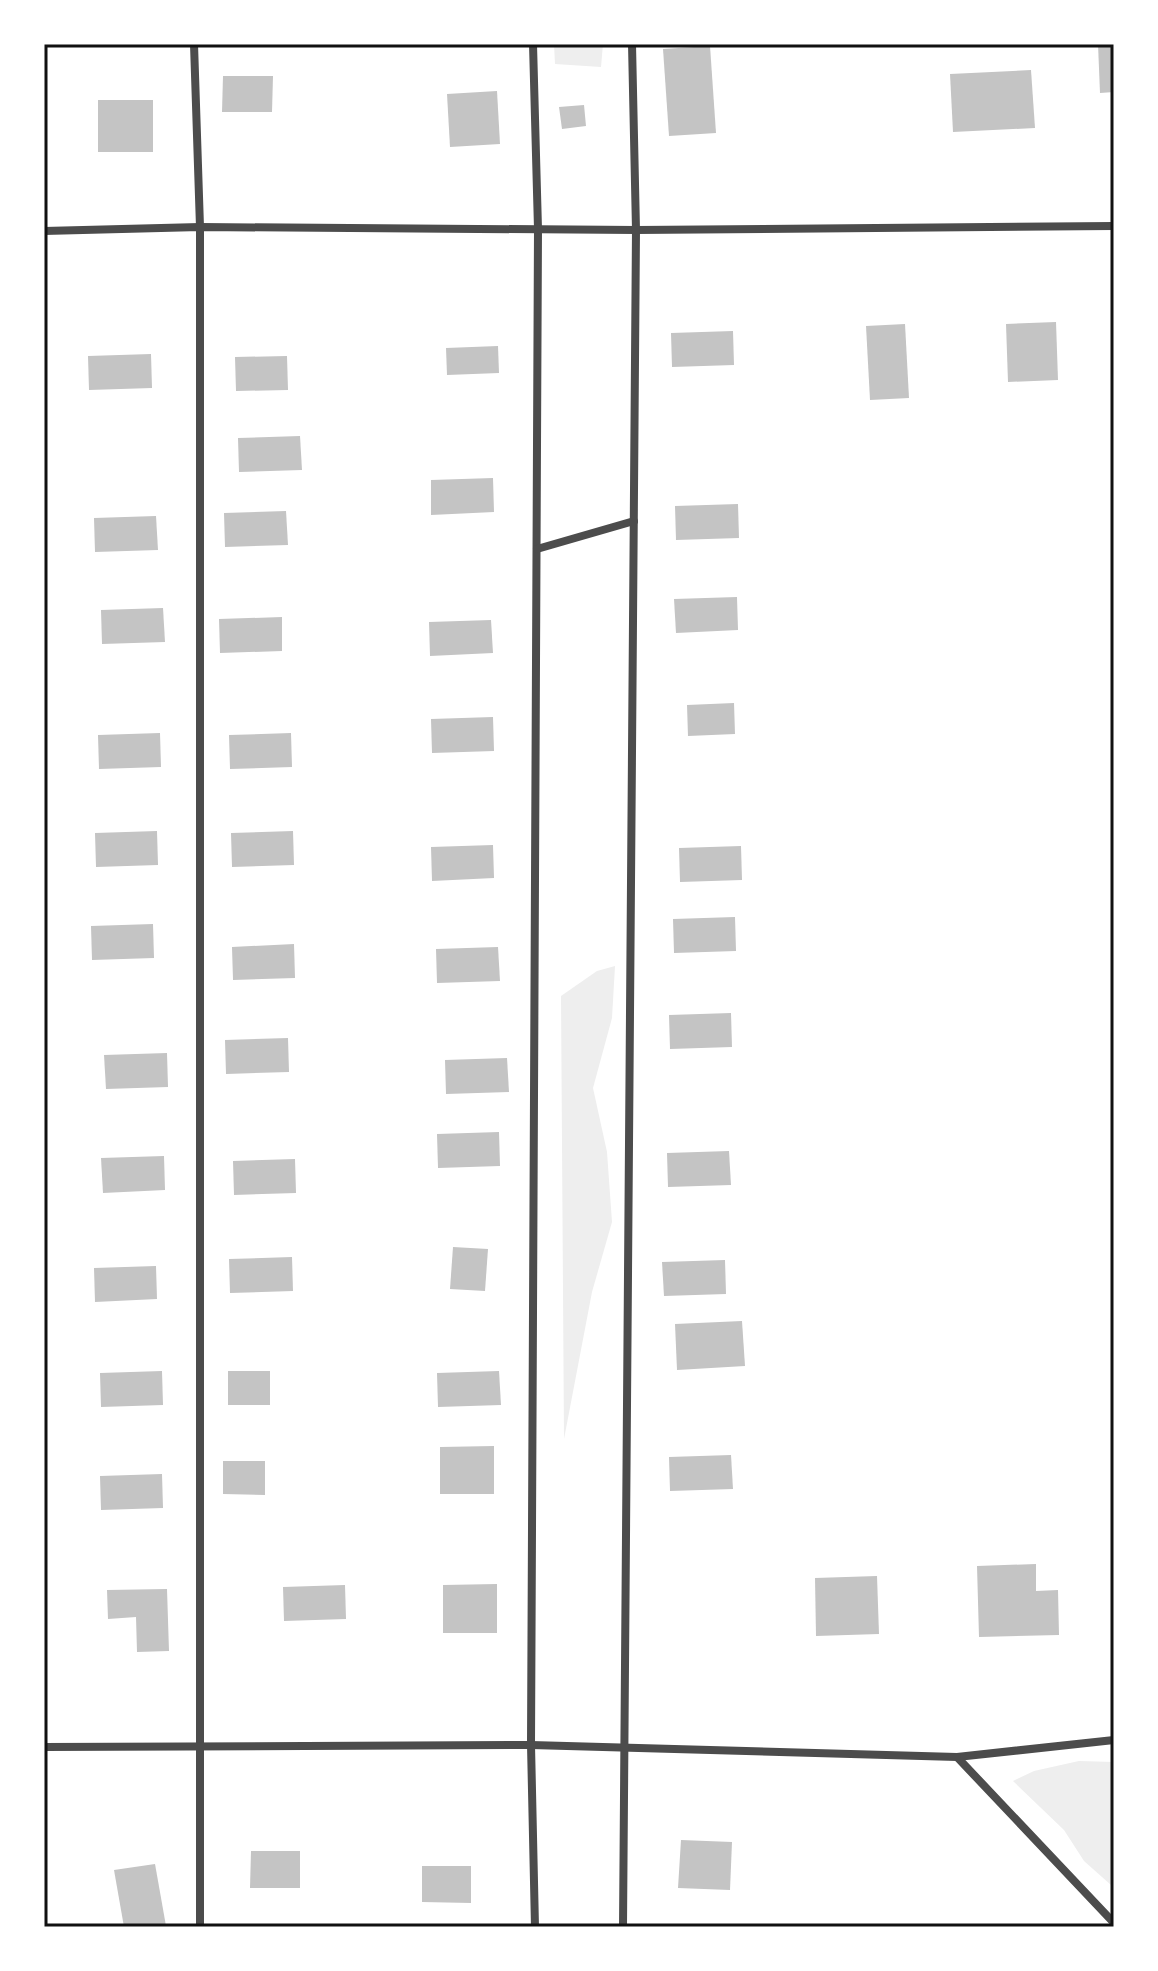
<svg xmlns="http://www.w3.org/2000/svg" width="1158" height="1971" viewBox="0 0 1158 1971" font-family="Barlow,sans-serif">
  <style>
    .green { fill: #eee }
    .building { fill: #c4c4c4 }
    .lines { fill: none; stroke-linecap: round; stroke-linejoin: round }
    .minor { stroke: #4c4c4c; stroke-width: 8 }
    .neatline { fill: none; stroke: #111; stroke-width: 3 }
  </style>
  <rect width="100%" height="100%" fill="#fff"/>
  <g class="green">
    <path d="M554,44h49l-2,23 -46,-3z"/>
    <path d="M615,966l-3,52 -19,70 14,64 5,70 -20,70 -28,147 -3,-443 36,-25z"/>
    <path d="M1079,1761l35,1v118l-3,5 -27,-24 -20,-31 -51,-49 21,-10z"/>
  </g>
  <g class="building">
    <path d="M1098,44h16v48l-14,1z"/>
    <path d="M710,46l6,87 -47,3 -6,-87z"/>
    <path d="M1031,70l4,58 -82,4 -3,-58z"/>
    <path d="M223,76h50l-1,36h-50z"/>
    <path d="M497,91l3,53 -50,3 -3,-53z"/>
    <rect x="98" y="100" width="55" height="52"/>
    <path d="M584,105l2,21 -24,3 -3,-22z"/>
    <path d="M1056,322l2,58 -50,2 -2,-58z"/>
    <path d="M905,324l4,74 -39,2 -4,-74z"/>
    <path d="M733,331l1,34 -62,2 -1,-34z"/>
    <path d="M498,346l1,27 -52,2 -1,-27z"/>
    <path d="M151,354l1,34 -63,2 -1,-34z"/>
    <path d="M287,356l1,34 -52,1 -1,-34z"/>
    <path d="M300,436l2,34 -63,2 -1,-34z"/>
    <path d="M493,478l1,34 -63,3v-35z"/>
    <path d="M738,504l1,34 -63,2 -1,-34z"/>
    <path d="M286,511l2,34 -63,2 -1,-34z"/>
    <path d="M156,516l2,34 -63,2 -1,-34z"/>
    <path d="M737,597l1,33 -62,3 -2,-34z"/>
    <path d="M163,608l2,34 -63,2 -1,-34z"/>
    <path d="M282,617v34l-62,2 -1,-34z"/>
    <path d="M491,620l2,33 -63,3 -1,-34z"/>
    <path d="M734,703l1,31 -47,2 -1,-31z"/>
    <path d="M493,717l1,34 -62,2 -1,-34z"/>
    <path d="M160,733l1,34 -62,2 -1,-34z"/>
    <path d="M291,733l1,34 -62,2 -1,-34z"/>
    <path d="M157,831l1,34 -62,2 -1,-34z"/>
    <path d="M293,831l1,34 -62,2 -1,-34z"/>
    <path d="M493,845l1,33 -62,3 -1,-34z"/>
    <path d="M741,846l1,34 -62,2 -1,-34z"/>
    <path d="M735,917l1,34 -62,2 -1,-34z"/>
    <path d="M153,924l1,34 -62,2 -1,-34z"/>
    <path d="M294,944l1,34 -62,2 -1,-33z"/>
    <path d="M498,947l2,34 -63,2 -1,-34z"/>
    <path d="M731,1013l1,34 -62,2 -1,-34z"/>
    <path d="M288,1038l1,34 -63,2 -1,-34z"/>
    <path d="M167,1053l1,34 -62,2 -2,-34z"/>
    <path d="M507,1058l2,34 -63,2 -1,-34z"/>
    <path d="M499,1132l1,34 -62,2 -1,-34z"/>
    <path d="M729,1151l2,34 -63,2 -1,-34z"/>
    <path d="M164,1156l1,34 -62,3 -2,-35z"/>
    <path d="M295,1159l1,34 -62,2 -1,-34z"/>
    <path d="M453,1247l35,2 -3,42 -35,-2z"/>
    <path d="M292,1257l1,34 -63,2 -1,-34z"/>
    <path d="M725,1260l1,34 -62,2 -2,-34z"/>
    <path d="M156,1266l1,33 -62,3 -1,-34z"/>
    <path d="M742,1321l3,45 -68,4 -2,-46z"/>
    <path d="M162,1371l1,34 -62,2 -1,-34z"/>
    <rect x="228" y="1371" width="42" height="34"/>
    <path d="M499,1371l2,34 -63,2 -1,-34z"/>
    <path d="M494,1446v48h-54v-47z"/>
    <path d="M731,1455l2,34 -63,2 -1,-34z"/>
    <path d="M223,1461h42v34l-42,-1z"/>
    <path d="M162,1474l1,34 -62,2 -1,-34z"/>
    <path d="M1036,1564v27l22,-1 1,45 -80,2 -2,-71z"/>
    <path d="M877,1576l2,58 -63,2 -1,-58z"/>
    <path d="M497,1584v49h-54v-48z"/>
    <path d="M345,1585l1,34 -62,2 -1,-34z"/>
    <path d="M167,1589l2,62 -32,1 -1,-35 -28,2 -1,-29z"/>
    <path d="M681,1840l51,2 -2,48 -52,-2z"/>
    <path d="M251,1851h49v37h-50z"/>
    <path d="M155,1864l11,62 -42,1 -10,-57z"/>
    <path d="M422,1866h49v37l-49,-1z"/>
  </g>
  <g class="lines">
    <g class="minor">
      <path d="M194,44l6,183v1700"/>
      <path d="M533,44l5,185 -7,1516 4,182"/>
      <path d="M44,231l156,-4 436,3 478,-4"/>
      <path d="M537,549l97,-28"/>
      <path d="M1114,1740l-157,17 157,166"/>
      <path d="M44,1747l487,-2 426,12"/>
      <path d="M623,1927l13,-1697 -4,-186"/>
    </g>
  </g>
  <rect width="1158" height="1971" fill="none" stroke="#ffffff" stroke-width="92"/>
  <rect x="46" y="46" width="1066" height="1879" class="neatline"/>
</svg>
